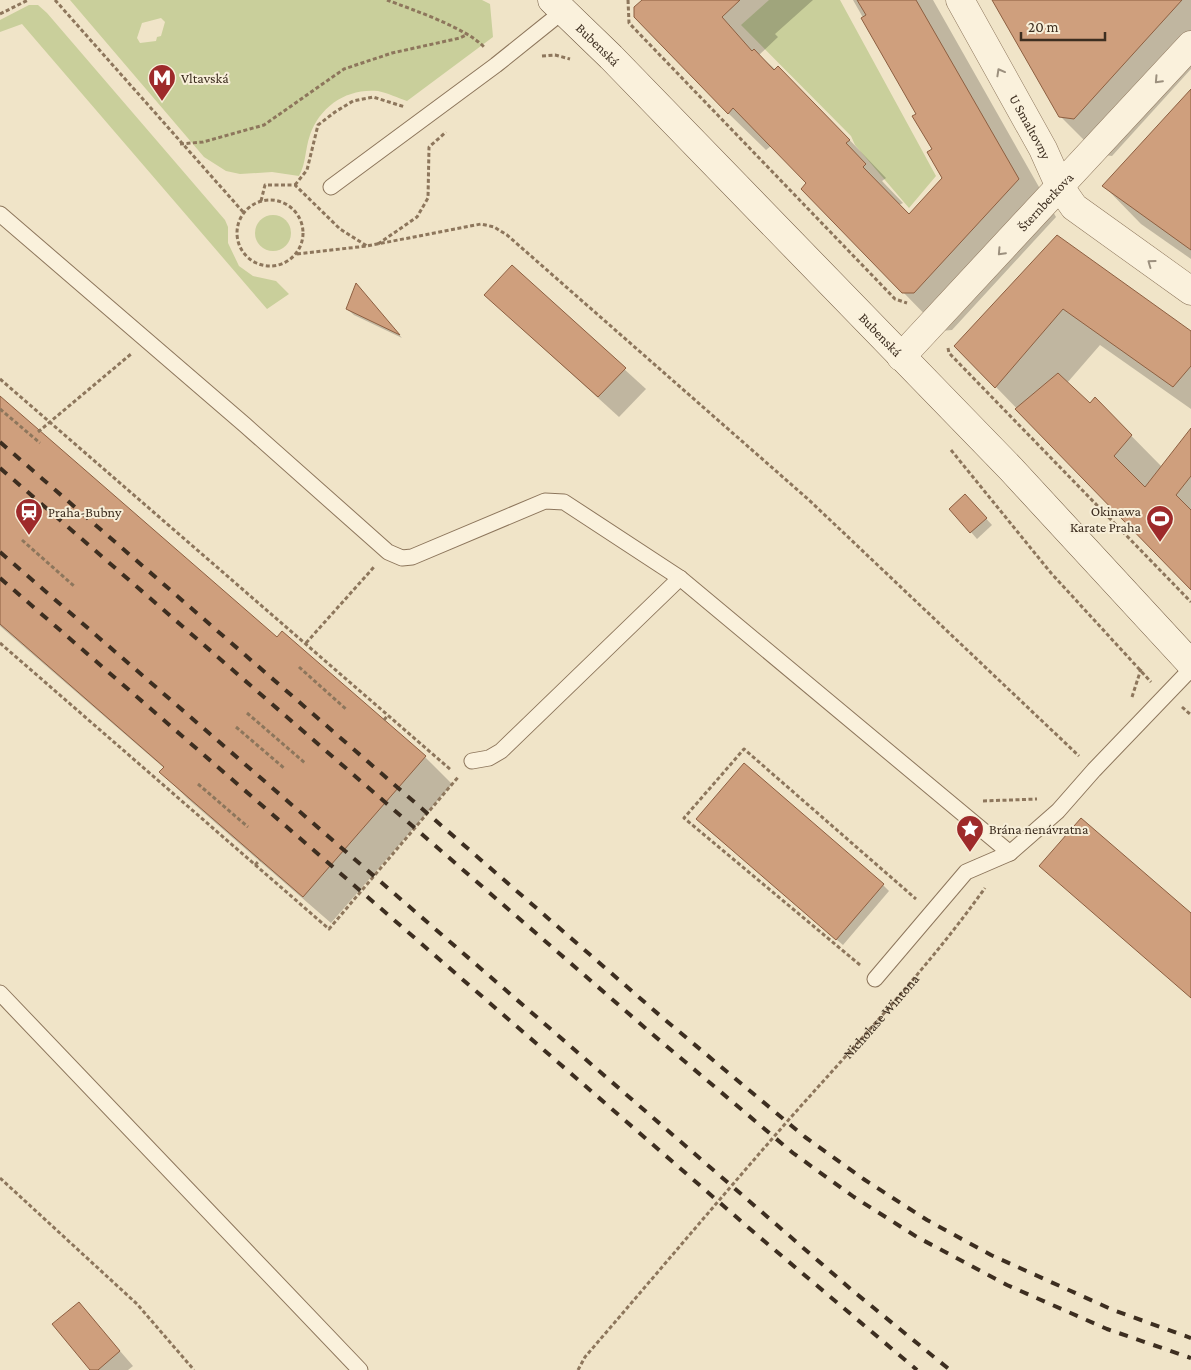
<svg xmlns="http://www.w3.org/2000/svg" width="1191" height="1370" viewBox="0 0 1191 1370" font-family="'Crimson Pro',serif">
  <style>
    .green { fill: #c9cf9b; fill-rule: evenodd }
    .shadow { fill: #0003 }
    .building { fill: #cf9f7d; stroke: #8d5f41 }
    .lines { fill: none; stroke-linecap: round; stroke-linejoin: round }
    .service-casing { stroke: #8d765c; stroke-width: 17 }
    .minor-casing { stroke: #8d765c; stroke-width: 29 }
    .secondary-casing { stroke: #6f573f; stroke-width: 29 }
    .path { stroke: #8d765c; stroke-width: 3; stroke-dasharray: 4 2.5; stroke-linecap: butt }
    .service { stroke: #faf1dc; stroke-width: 15 }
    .minor { stroke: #faf1dc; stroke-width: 28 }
    .secondary { stroke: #faf1dc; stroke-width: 28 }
    .rail { stroke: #3d2e20; stroke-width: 4; stroke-dasharray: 9 9; stroke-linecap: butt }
    .oneway { stroke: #9c907e }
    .labels { text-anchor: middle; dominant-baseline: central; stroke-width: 4; stroke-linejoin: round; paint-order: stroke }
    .street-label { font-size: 14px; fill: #3d2e20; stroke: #f7eed8 }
    .poi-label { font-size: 14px; fill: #3d2e20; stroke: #f7eed8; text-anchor: start }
  </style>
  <rect width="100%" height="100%" fill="#f0e4c8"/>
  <g class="green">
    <path d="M70,0h412l8,4 3,33 -86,64c-9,-3 -19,-8 -29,-10 -31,-3 -58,15 -68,44 -5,14 -4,29 -11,41l-27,-4 -32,2 -14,-3 -22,-14zM161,18l4,4 -4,14 -4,1 -1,4 -16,2 -3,-5 5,-15z"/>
    <path d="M769,0h71l96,176 -27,32 -54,-63 -4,-9 -110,-111z"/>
    <path d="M29,5h9l9,8 178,207 3,7v16l11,23 14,10 23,5 13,13 -22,15 -245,-285 -22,8v-12z"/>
    <circle cx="273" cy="233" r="18"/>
  </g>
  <g class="shadow">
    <path d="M644,0h169l-38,34 3,3 -19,18 57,50 70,73 -4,3 21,22 -4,2 11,11 33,-38 -25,-64 -65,-114h80l123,217 -104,113 -11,1 -38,-39 -95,-109 -37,-37 -5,4 -38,-37z"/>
    <path d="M994,0h197v69l-79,87 -14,-2 -38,-38z"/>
    <path d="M1191,91v168l-50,-35 -37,-38z"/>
    <path d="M1057,237l134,95v77l-91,-64 -33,38 23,22 5,-6 67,68 29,-37v158l-195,-201z"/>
    <path d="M512,267l134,122 -27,28 -112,-102z"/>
    <path d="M362,291l40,47 -48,-23 -7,-6z"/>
    <path d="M0,398l277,240 148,119 27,27 -121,139 -143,-124 -27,-27 3,-4 -164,-142z"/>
    <path d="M971,502l21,23 -15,14 -6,-7z"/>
    <path d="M704,826l179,59 6,6 -46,54z"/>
    <path d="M79,1304l54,62 -5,4h-36z"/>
  </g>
  <g class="building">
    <path d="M642,0h98l-18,17 30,34 2,-2 20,21 4,-4 72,74 -4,3 20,21 -3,3 46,47 33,-36 -15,-26 5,-3 -20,-33 4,-2 -55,-96 5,-3 -9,-15h59l103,179 -105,114h-12l-101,-104 5,-6 -73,-75 -5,6 -94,-97v-10z"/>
    <path d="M992,0h190l-108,119 -15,-2z"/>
    <path d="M1191,89v161l-89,-64z"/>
    <path d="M1057,235l134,96v35l-18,21 -110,-78 -68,79 -41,-42z"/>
    <path d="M512,265l114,103 -28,29 -114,-102z"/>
    <path d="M356,283l44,52 -54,-26z"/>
    <path d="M1058,373l32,30 5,-6 37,38 -18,21 31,31 46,-59v48l-15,19 15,15v80l-176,-181z"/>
    <path d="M0,396l277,241 5,-6 144,125 -123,141 -144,-125 5,-5 -164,-143z"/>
    <path d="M965,494l22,24 -17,15 -21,-24z"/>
    <path d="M744,763l140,121 -48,56 -140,-121z"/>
    <path d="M1081,818l110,95v85l-152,-132z"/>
    <path d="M79,1302l41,49 -22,19h-8l-38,-46z"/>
  </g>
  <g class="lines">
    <defs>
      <g id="service">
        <path d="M331,187l165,-122 66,-53"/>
        <path d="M0,214l245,211 143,127 14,6 10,-1 133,-56 19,1 116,76 330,275"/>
        <path d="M472,761l17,-3 12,-7 179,-173"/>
        <path d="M875,979l91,-107 44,-19 48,-42 36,-41 97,-101"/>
        <path d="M0,993l360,377"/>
      </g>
      <g id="minor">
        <path id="s2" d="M960,0l83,149 17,38 14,20 117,84"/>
        <path id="s3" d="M901,357l290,-312"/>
      </g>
      <g id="secondary">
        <path id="s4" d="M552,0l59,57 400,412 180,195"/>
      </g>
    </defs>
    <use href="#service" class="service-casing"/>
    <use href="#minor" class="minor-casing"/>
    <use href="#secondary" class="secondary-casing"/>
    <g class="path">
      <path d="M55,0l189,213"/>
      <path d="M387,0c26,10 80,28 98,48"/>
      <path d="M628,0l1,23 266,276 12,4"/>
      <path d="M0,14l28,-14"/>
      <path d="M542,56l13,-1 15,4"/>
      <path d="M180,144l23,-2 61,-17 80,-56 48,-16 68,-15 6,-3"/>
      <path d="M295,185l12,-15 11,-45 17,-13 18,-11 20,-4 32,10"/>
      <circle cx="270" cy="233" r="33"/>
      <path d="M261,201l4,-16h30l45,44 27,17"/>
      <path d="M378,244l39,-27 11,-19 1,-51 17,-15"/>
      <path d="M297,254l70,-8 114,-22 13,3 13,8 302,265 270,256"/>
      <path d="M948,348l1,5 242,249"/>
      <path d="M0,379l451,391"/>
      <path d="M0,409l40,34"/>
      <path d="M38,432l93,-78"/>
      <path d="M951,450l100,123 100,109"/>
      <path d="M22,540l52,46"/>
      <path d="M0,643l329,286 130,-153"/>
      <path d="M306,643l68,-76"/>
      <path d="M299,667l48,43"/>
      <path d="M1132,697l9,-28"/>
      <path d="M1182,707l9,8"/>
      <path d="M247,713l58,50"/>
      <path d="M384,720l4,-5"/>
      <path d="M236,727l48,41"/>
      <path d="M198,784l50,43"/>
      <path d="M983,801l54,-2"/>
      <path d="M255,865l5,-5"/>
      <path d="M860,965l-176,-147 60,-69 172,150"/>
      <path d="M0,1178l137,126 57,66"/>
      <path id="s1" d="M578,1370l7,-13c69,-80 137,-161 207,-241 66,-74 135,-147 193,-228"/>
    </g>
    <use href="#service" class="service"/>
    <use href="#minor" class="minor"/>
    <use href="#secondary" class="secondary"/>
    <g class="rail">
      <path d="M0,442l664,577 141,118 60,43 62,40 64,35 122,55 78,28"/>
      <path d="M0,468l651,565 142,120 61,44 63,40 90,48 100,44 84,29"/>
      <path d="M0,552l853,739 97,79"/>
      <path d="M0,578l757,657 160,135"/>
    </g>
  </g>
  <defs><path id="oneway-chevron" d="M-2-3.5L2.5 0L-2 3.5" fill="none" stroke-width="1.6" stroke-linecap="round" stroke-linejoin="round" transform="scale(1.25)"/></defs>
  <g class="oneway">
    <use href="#oneway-chevron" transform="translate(1000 72) rotate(-119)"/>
    <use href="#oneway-chevron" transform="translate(1158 80) rotate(133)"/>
    <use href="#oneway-chevron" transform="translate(1001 252) rotate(133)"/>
    <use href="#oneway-chevron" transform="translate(1151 263) rotate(-144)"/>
  </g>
  <defs>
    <symbol id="metro-pin" viewBox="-11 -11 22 30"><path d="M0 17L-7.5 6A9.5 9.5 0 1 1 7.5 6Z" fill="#9e2a2b" stroke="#f7eed8"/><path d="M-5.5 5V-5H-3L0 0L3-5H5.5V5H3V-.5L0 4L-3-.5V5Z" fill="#fff"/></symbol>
    <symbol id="station-pin" viewBox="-11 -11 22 30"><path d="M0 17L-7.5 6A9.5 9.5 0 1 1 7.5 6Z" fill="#9e2a2b" stroke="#f7eed8"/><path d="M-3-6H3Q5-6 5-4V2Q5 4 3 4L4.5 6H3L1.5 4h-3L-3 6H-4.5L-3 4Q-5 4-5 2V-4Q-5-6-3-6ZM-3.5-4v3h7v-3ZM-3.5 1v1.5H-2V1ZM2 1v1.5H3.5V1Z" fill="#fff"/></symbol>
    <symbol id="stadium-pin" viewBox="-11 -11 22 30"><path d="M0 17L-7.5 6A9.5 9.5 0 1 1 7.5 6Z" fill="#9e2a2b" stroke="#f7eed8"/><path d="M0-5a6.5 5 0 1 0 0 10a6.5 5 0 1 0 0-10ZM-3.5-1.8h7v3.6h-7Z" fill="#fff"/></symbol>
    <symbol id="sight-pin" viewBox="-11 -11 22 30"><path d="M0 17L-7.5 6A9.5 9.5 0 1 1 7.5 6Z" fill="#9e2a2b" stroke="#f7eed8"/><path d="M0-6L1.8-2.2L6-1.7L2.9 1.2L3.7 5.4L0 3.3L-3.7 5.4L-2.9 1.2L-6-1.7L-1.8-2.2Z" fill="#fff"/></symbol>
  </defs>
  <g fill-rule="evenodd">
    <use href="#metro-pin" x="146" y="62" width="32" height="43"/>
    <use href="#station-pin" x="13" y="496" width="32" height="43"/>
    <use href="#stadium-pin" x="1144" y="503" width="32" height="43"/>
    <use href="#sight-pin" x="954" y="813" width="32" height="43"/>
  </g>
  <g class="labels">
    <g class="street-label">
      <text stroke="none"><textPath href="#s4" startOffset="64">Bubenská</textPath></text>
      <text stroke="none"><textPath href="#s2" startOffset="145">U Smaltovny</textPath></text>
      <text stroke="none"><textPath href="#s3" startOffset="212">Šternberkova</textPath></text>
      <text stroke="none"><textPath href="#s4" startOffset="469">Bubenská</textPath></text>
      <text stroke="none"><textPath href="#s1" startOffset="466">Nicholase Wintona</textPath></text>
    </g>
    <g class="poi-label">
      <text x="181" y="78">Vltavská</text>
      <text x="1141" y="511" text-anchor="end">Okinawa<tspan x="1141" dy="16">Karate Praha</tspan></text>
      <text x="48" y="512">Praha-Bubny</text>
      <text x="989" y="829">Brána nenávratna</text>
    </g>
  </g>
  <path d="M1021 32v8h84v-8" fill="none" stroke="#3d2e20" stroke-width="2.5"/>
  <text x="1028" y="32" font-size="15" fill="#3d2e20" stroke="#f7eed8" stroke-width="4" paint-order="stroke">20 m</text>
</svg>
